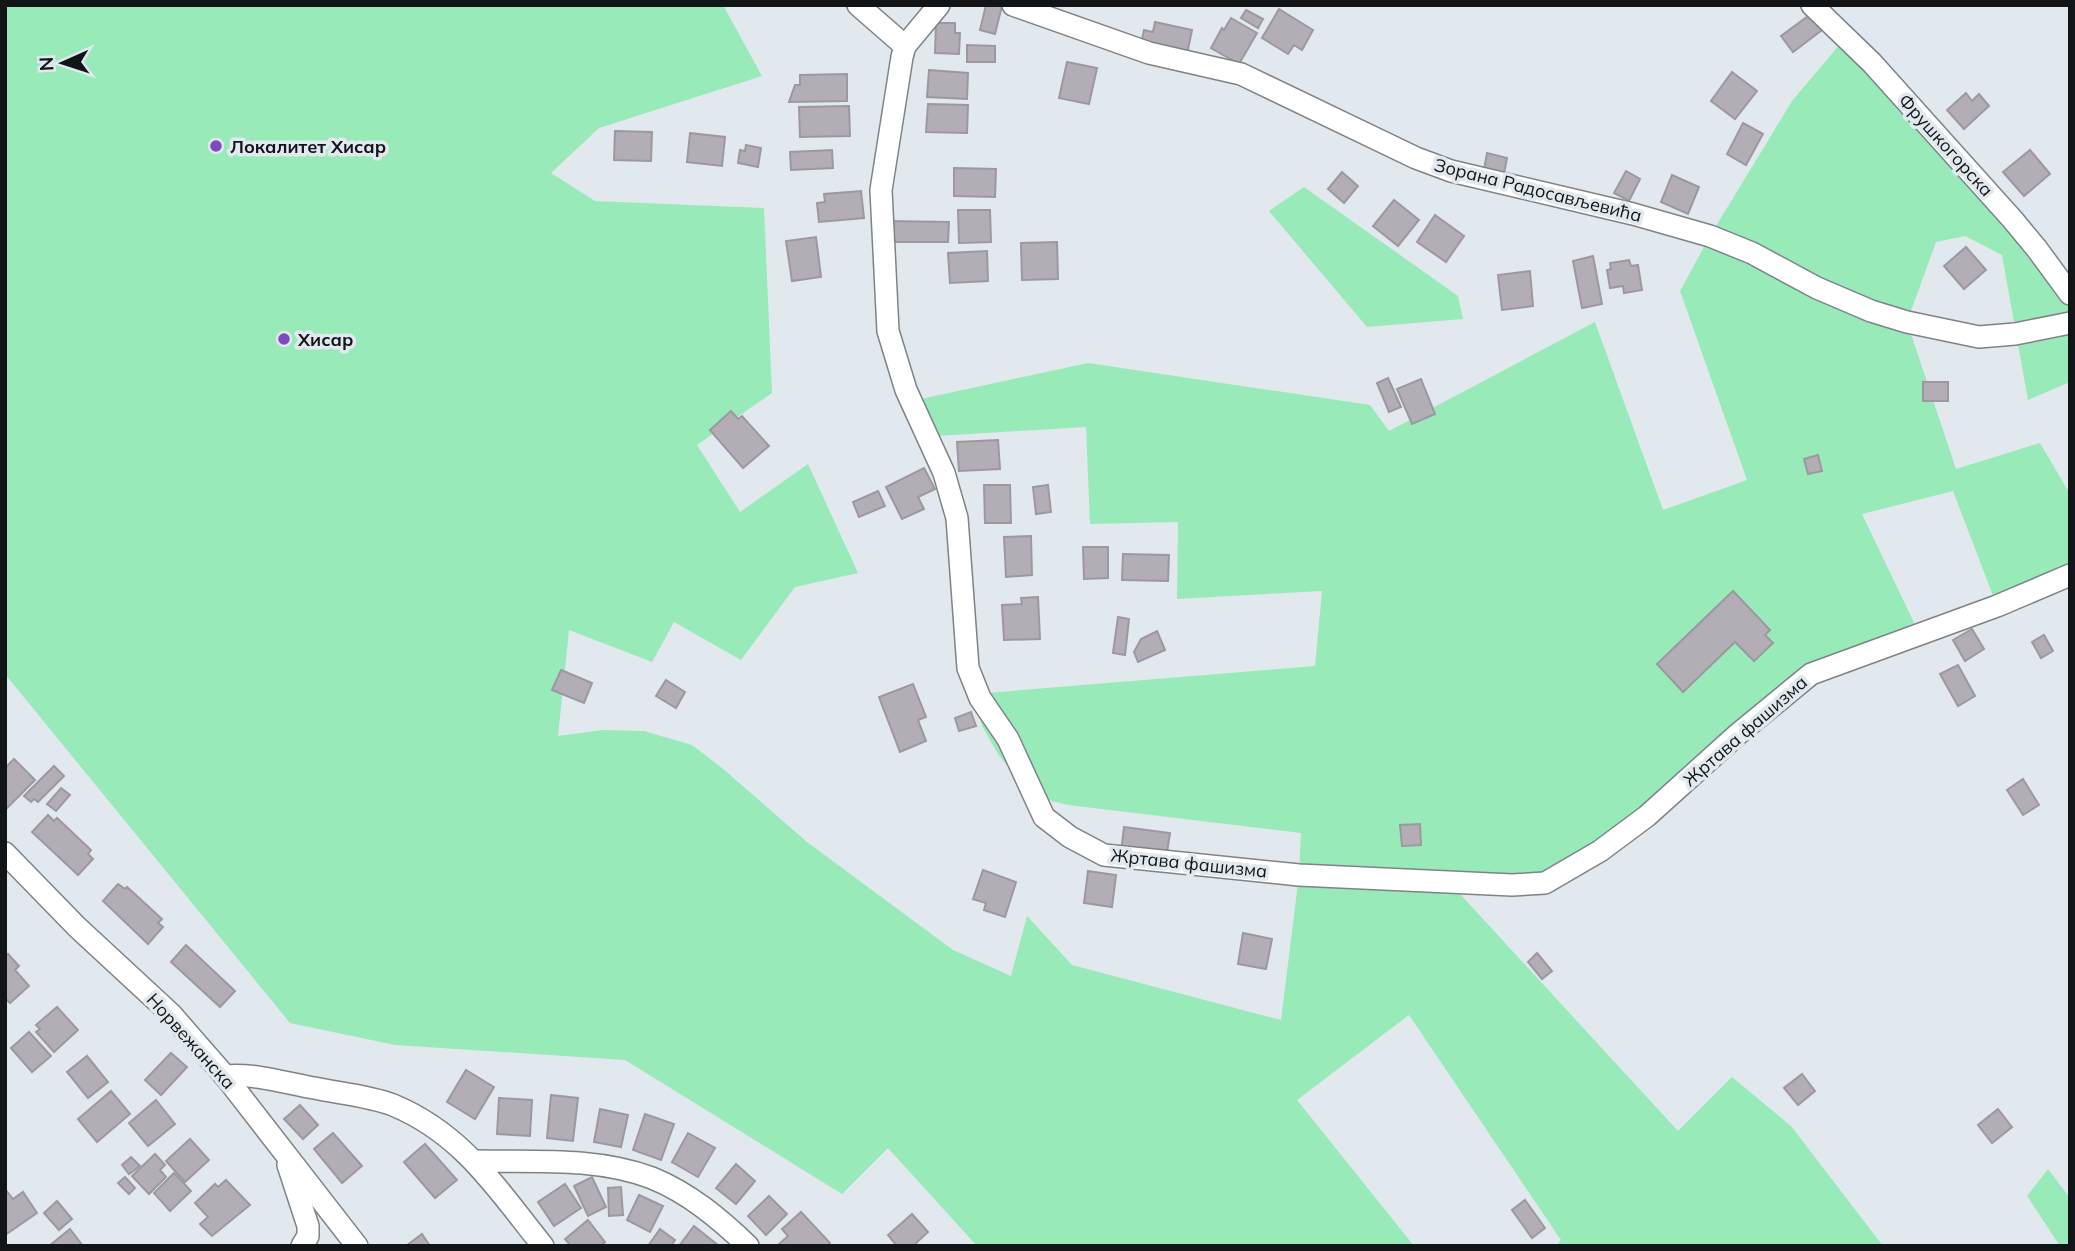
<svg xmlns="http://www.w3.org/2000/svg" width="2075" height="1251" viewBox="0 0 2075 1251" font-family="Mulish,sans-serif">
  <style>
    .green { fill: #99eab9 }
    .building { fill: #b3aeb5; stroke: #9d989f; stroke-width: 2 }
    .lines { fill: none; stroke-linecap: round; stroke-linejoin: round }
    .minor-casing { stroke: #7d8388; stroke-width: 24 }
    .minor { stroke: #fff; stroke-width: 21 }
    .poi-dot { fill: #7e49c0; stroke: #e1e8ee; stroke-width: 2.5 }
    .labels { text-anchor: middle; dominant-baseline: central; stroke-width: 7; stroke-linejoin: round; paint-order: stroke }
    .street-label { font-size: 18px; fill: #121517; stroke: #e1e8ee }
    .poi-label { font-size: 18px; font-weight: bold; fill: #121517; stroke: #e1e8ee; text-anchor: start }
  </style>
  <rect width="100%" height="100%" fill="#e1e8ee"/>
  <g class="green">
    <path d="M5,5h718l39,71 -163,52 -48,45 44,28 169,7 8,185 -75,52 43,67 68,-48 50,109 -63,14 -54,73 -67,-38 -22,40 -83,-32 -11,106 45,-6 41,1 48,14 30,23 85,74 146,108 58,26 16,-60 45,49 209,55 18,-145 2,-42 -233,-28 -36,-9 -34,-42 -16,-28 -7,-32 340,-28 7,-75 -145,8 1,-77 -88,2 -4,-97 -150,9 -20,-36 172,-37 282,42 19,26 206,-109 68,188 84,-30 -67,-189 30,-55 82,-135 54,-64 224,257v88l-42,18 -26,-145 -37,-19 -29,6 -29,80 49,147 84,-26 30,51v81l-73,31 -44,-115 -91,23 57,119 -108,41 -266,209 -96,-1 229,249 54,-54 59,49 92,120h-327l5,-6 -152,-225 -112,85 117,146h-437l-89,-98 -46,46 -217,-134 -230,-15 -105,-22 -285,-349z"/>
    <path d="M1304,187l154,109 5,23 -96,8 -98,-116z"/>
    <path d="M2048,1169l22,29v48h-10l-33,-50z"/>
  </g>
  <g class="building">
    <path d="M986,5l16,1 -7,28 -15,-4z"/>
    <path d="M1279,9l34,21 -11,20 -8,-5 -6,9 -26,-16z"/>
    <path d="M1246,10l17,9 -5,9 -17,-10z"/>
    <path d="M1811,14l11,16 -29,22 -12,-16z"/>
    <path d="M1231,18l26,15 -18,31 -28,-16 11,-20 2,2z"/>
    <path d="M1155,22l37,8 -5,24 -46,-10 3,-14 9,2z"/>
    <path d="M936,23h19v10h5l-1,21 -24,-1z"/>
    <path d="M967,45l28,1v16h-28z"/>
    <path d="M1067,62l30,6 -8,36 -30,-6z"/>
    <path d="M929,70l39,3 -1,26 -40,-2z"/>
    <path d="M1732,72l25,19 -22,28 -24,-18z"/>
    <path d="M847,74v27l-58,1 6,-17h5v-10z"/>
    <path d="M1966,93l6,8 7,-7 10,12 -25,23 -17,-19z"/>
    <path d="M928,104l40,1 -1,28 -41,-1z"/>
    <path d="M849,106l1,30 -50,1 -1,-30z"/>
    <path d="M1743,123l20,11 -17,31 -19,-11z"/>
    <path d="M615,131l37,1 -1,29 -37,-1z"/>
    <path d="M690,133l35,4 -3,29 -35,-4z"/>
    <path d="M746,145l15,3 -3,19 -20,-4 2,-13 5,1z"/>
    <path d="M832,150l1,18 -42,2 -1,-18z"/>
    <path d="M2030,150l20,24 -26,22 -21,-24z"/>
    <path d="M1487,153l20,5 -3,16 -20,-4z"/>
    <path d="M954,168l42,1 -1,28 -41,-1z"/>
    <path d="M1626,171l14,8 -11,22 -15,-8z"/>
    <path d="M1342,172l16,14 -14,17 -16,-14z"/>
    <path d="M1672,175l27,12 -11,27 -27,-12z"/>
    <path d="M861,191l3,27 -45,4 -2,-19 8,-1 -1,-8z"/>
    <path d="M1394,200l25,20 -21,26 -25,-20z"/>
    <path d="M958,210h32l1,32 -32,1z"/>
    <path d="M1435,215l29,21 -18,26 -29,-20z"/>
    <path d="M887,221l62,1 -1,20h-61z"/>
    <path d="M816,237l5,40 -29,4 -6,-40z"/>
    <path d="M1057,242l1,37 -36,1 -1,-37z"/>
    <path d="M1966,247l20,23 -22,19 -20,-23z"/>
    <path d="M987,251l1,30 -38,2 -2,-30z"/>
    <path d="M1593,256l9,48 -20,4 -9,-47z"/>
    <path d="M1629,260l2,6 7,-1 4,25 -18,3 -1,-7 -13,2 -3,-18 4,-1 -1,-6z"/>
    <path d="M1530,271l3,35 -31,4 -4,-35z"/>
    <path d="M1388,378l13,29 -12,5 -12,-29z"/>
    <path d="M1421,379l14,35 -23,10 -15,-35z"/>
    <rect x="1923" y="382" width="25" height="19"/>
    <path d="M731,411l7,8 4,-3 27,30 -26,22 -33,-38z"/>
    <path d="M998,440l2,29 -41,2 -2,-29z"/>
    <path d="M1818,455l4,16 -14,3 -4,-15z"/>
    <path d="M924,468l11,21 -17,8 6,12 -22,10 -16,-32z"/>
    <path d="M984,485h26l1,38h-26z"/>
    <path d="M1048,485l3,27 -15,2 -3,-27z"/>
    <path d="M878,491l7,15 -26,11 -6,-15z"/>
    <path d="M1031,536l1,39 -26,2 -2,-40z"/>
    <path d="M1083,547h25v31l-24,1z"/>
    <path d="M1123,554l46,1 -1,26 -46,-1z"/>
    <path d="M1733,591l37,39 -5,5 8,8 -19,18 -19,-19 -52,50 -26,-28z"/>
    <path d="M1038,597l2,42 -36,1 -2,-35 20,-1 -1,-6z"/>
    <path d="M1118,617l11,2 -4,36 -12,-2z"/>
    <path d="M1972,629l12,20 -19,12 -12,-21z"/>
    <path d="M1157,631l8,19 -27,12 -4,-10 7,-13z"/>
    <path d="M2044,635l9,16 -12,7 -9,-16z"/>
    <path d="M1958,665l17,31 -17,10 -18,-32z"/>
    <path d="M561,670l31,13 -8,20 -32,-13z"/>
    <path d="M666,680l19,12 -9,16 -20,-12z"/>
    <path d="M913,684l13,33 -8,3 8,21 -26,11 -21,-55z"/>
    <path d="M971,712l5,14 -17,5 -4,-13z"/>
    <path d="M14,759l21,21 -30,30v-42z"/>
    <path d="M54,766l10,10 -26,26 -4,-3 -3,3 -7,-6z"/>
    <path d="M2023,779l16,26 -16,10 -16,-25z"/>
    <path d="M61,788l9,7 -14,16 -9,-7z"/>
    <path d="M48,815l6,6 3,-3 34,32 -3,4 5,5 -15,16 -46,-43z"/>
    <path d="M1420,824l1,21 -19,1 -2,-21z"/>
    <path d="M1124,827l46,6 -4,26 -45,-7z"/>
    <path d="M983,870l33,12 -11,35 -21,-7 2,-7 -13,-4z"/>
    <path d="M1088,871l28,4 -4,32 -28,-4z"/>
    <path d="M118,884l7,5 2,-2 35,32 -4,4 5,4 -15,17 -45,-43z"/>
    <path d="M1243,933l29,6 -6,30 -28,-5z"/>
    <path d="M186,945l49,46 -15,16 -49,-45z"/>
    <path d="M1537,953l15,18 -10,8 -14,-17z"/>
    <path d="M8,954l11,12 -4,4 14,16 -19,17 -5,-5v-41z"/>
    <path d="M57,1007l21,23 -24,22 -18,-20 4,-3 -4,-4z"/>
    <path d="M29,1032l22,24 -19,16 -21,-24z"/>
    <path d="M171,1053l16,14 -26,28 -16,-15z"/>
    <path d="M87,1056l21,26 -20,16 -21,-26z"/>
    <path d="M466,1070l28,17 -19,32 -28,-17z"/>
    <path d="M1802,1074l13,17 -17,14 -14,-17z"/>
    <path d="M111,1091l19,23 -33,28 -19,-23z"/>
    <path d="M551,1095l27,3 -5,43 -26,-3z"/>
    <path d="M499,1098l33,2 -2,36 -33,-2z"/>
    <path d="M156,1100l19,24 -27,22 -19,-23z"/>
    <path d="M300,1105l18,20 -15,14 -19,-20z"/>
    <path d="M600,1109l28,6 -7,32 -27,-5z"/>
    <path d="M1998,1109l14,18 -20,16 -14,-18z"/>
    <path d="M645,1114l29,10 -13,36 -28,-10z"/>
    <path d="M333,1133l29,33 -20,17 -28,-34z"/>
    <path d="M688,1133l27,15 -17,29 -26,-15z"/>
    <path d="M190,1139l19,21 -24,22 -19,-21z"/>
    <path d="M425,1144l32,36 -22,18 -31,-36z"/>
    <path d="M155,1154l10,11 -5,5 6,7 -17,17 -17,-18z"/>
    <path d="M131,1157l9,9 -11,8 -7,-9z"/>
    <path d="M736,1164l19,17 -19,23 -20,-16z"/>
    <path d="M174,1173l17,18 -21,20 -16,-18z"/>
    <path d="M125,1177l10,11 -6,6 -11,-11z"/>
    <path d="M592,1177l14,30 -18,9 -14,-30z"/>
    <path d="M226,1180l24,25 -38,31 -12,-12 8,-7 -13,-14 20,-19 3,3z"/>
    <path d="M565,1184l16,24 -27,18 -16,-24z"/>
    <path d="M621,1187l2,28 -14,1 -1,-28z"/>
    <path d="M5,1189l8,10 10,-7 14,21 -32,22z"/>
    <path d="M639,1195l24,11 -13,26 -23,-12z"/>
    <path d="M769,1196l18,18 -21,21 -18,-19z"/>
    <path d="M1525,1200l20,28 -13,10 -20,-28z"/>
    <path d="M57,1201l15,18 -13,11 -15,-17z"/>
    <path d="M801,1212l29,31 -3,3 -49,-1 10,-9 -6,-7z"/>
    <path d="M912,1214l16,18 -15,14h-16l-9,-11z"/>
    <path d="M588,1220l17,22 -5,4h-29l-6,-7z"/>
    <path d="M694,1226l24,19 -1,1h-38z"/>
    <path d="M70,1229l13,17h-34z"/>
    <path d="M660,1229l15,11 -4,6h-23z"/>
    <path d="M422,1234l8,12h-24z"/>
  </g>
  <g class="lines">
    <defs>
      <g id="minor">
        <path d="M858,5l47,41"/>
        <path d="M939,5l-34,41 -3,11 -21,133 7,141 18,59 38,83 13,45 11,150 12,30 28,41 36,78 26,20 34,18 195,20 213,10 33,-2 55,-32 47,-35 91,-82 73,-60 186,-68 73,-31"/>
        <path d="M1013,5l136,48 92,21 175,84 35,13 182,43 77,22 42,17 65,35 54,23 36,11 72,15 36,-3 55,-11"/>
        <path d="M1812,5l60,58 141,157 24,29 33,45"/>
        <path d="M5,853l72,74 94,87 54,62 132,170"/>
        <path d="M225,1076c30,-3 60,7 89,12 24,5 57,8 79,17 70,29 104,84 150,141"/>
        <path d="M476,1161c58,1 121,-4 176,17 37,15 68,41 96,68"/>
        <path d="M288,1165l20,61v10l-6,10"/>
      </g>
    </defs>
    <use href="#minor" class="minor-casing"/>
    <use href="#minor" class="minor"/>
  </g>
  <g class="poi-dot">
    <circle cx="216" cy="146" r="7"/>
    <circle cx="284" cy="339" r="7"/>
  </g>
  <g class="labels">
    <g class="street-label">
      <text transform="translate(1946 145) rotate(48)">Фрушкогорска</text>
      <text transform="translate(1538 190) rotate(14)">Зорана Радосављевића</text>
      <text transform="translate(1745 731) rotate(-41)">Жртава фашизма</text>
      <text transform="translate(1189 863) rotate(6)">Жртава фашизма</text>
      <text transform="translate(191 1041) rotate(48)">Норвежанска</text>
    </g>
    <g class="poi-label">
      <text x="230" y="146">Локалитет Хисар</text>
      <text x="298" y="339">Хисар</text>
    </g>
  </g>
  <rect width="2075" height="1251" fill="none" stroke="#121517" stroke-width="14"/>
  <g transform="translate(63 63) rotate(267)" stroke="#e1e8ee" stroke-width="5" paint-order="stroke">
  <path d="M0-5L12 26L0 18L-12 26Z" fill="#121517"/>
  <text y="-10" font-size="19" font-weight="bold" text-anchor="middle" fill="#121517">N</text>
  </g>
</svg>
